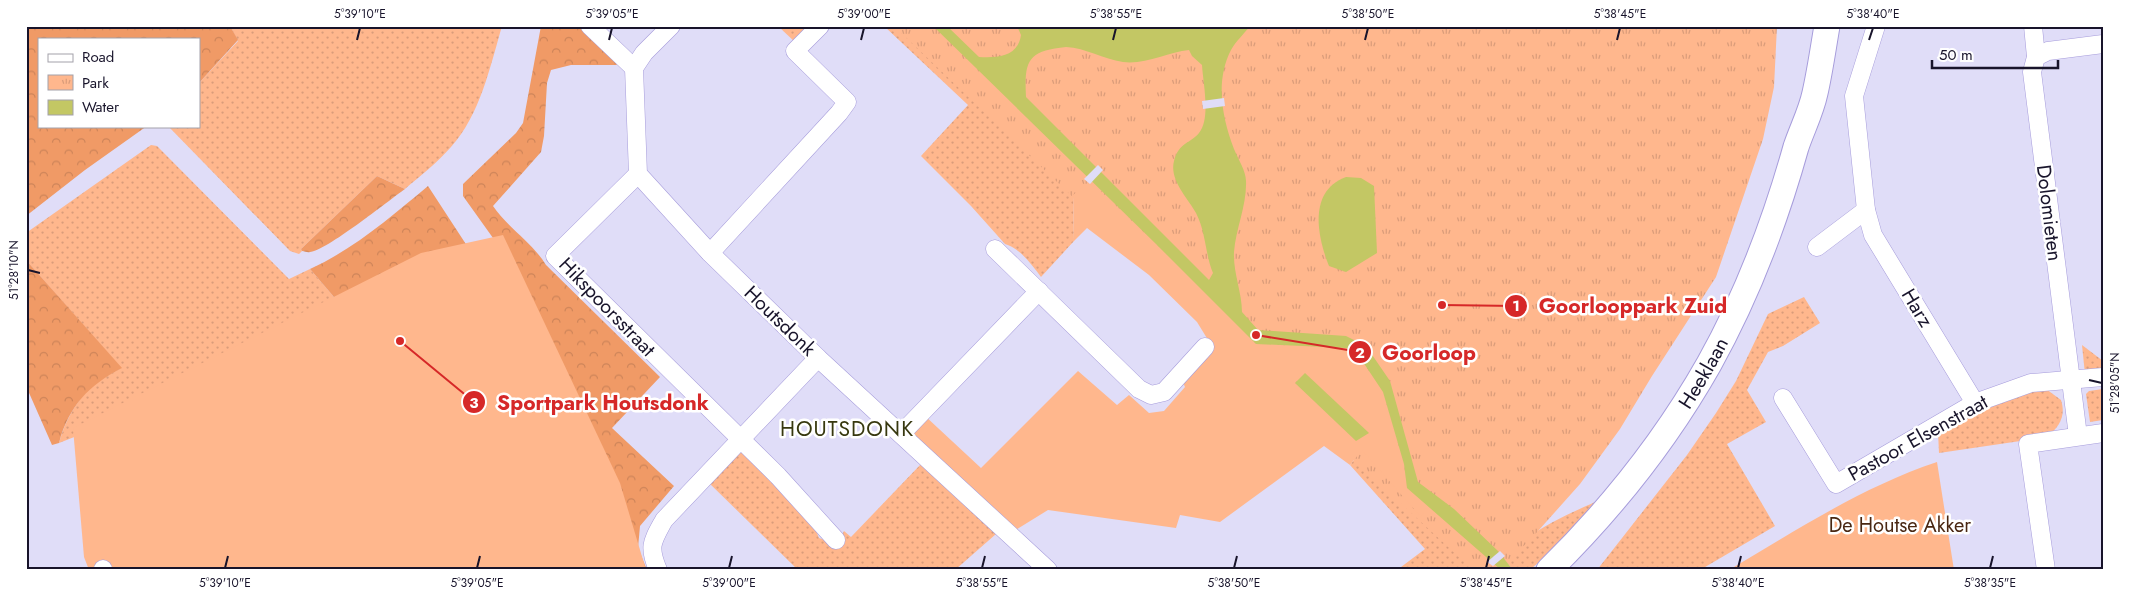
<svg xmlns="http://www.w3.org/2000/svg" width="2129" height="596" viewBox="0 0 2129 596" font-family="Jost,sans-serif">
  <style>
    .grass { fill: url(#grass-dots) }
    .forest { fill: url(#forest-crowns) }
    .park { fill: url(#park-tufts) }
    .garden { fill: #ffb78d; fill-rule: evenodd }
    .water { fill: #c3c764; fill-rule: evenodd }
    .pier { fill: #e0ddf8 }
    .lines { fill: none; stroke-linecap: round; stroke-linejoin: round }
    .minor-casing { stroke: #a69cdb; stroke-width: 19 }
    .secondary-casing { stroke: #a69cdb; stroke-width: 27 }
    .minor { stroke: #fff; stroke-width: 18 }
    .secondary { stroke: #fff; stroke-width: 25 }
    .ticks { fill: none; stroke: #18142b; stroke-width: 2 }
    .labels { text-anchor: middle; dominant-baseline: central; stroke-width: 5; stroke-linejoin: round; paint-order: stroke }
    .street-label { font-size: 20px; fill: #18142b; stroke: #fff }
    .park-label { font-size: 20px; fill: #492712; stroke: #fff }
    .neighbourhood-label { font-size: 21px; letter-spacing: 1px; fill: #37380f; stroke: #fff }
    .leader { fill: none; stroke: #d62828; stroke-width: 2 }
    .callout-dot { fill: #d62828; stroke: #fff; stroke-width: 2 }
    .mark-label { font-size: 15px; text-anchor: middle; font-weight: bold; fill: #fff }
    .callout-label { font-size: 21px; text-anchor: middle; font-weight: bold; fill: #d62828; stroke: #fff; stroke-width: 5; stroke-linejoin: round; paint-order: stroke }
    .neatline { fill: none; stroke: #18142b; stroke-width: 2 }
    .ticks-label { font-size: 12px; text-anchor: middle; fill: #18142b }
  </style>
  <defs>
    <pattern id="grass-dots" width="8" height="8" patternUnits="userSpaceOnUse" patternTransform="scale(1.25)"><rect width="8" height="8" fill="#ffb78d"/><path d="M2 2h.1M6 6h.1" fill="none" stroke="#da9c7a" stroke-width="1.8" stroke-linecap="round"/></pattern>
    <pattern id="forest-crowns" width="20" height="18" patternUnits="userSpaceOnUse" patternTransform="scale(1.25)"><rect width="20" height="18" fill="#f09a66"/><path d="M2 6a3 3 0 1 1 6 0M12 15a3 3 0 1 1 6 0" fill="none" stroke="#cd8459"/></pattern>
    <pattern id="park-tufts" width="24" height="20" patternUnits="userSpaceOnUse" patternTransform="scale(1.25)"><rect width="24" height="20" fill="#ffb78d"/><path d="M3 7l-1-3M5 7V3M7 7l1-3M15 17l-1-3M17 17v-4M19 17l1-3" fill="none" stroke="#da9c7a"/></pattern>
  </defs>
  <rect width="100%" height="100%" fill="#e0ddf8"/>
  <g class="grass">
    <path d="M230,26h272c-12,41 -22,89 -51,121 -14,16 -31,29 -46,42l-28,-13 -76,73 1,2 -3,3 -9,-3 -122,-125h31v-43l39,-42z"/>
    <path d="M778,26h36l-17,18z"/>
    <path d="M884,26h49l140,169 1,46 -33,36c-9,-12 -21,-29 -36,-33l-34,-38 -50,-50 47,-51z"/>
    <path d="M151,145l6,1 132,133 21,-10 24,28v3l-247,132 -28,11c7,-26 22,-51 45,-66 6,-3 12,-6 17,-9l-95,-108v-27z"/>
    <path d="M1804,297l16,26 -37,23 -15,6 -21,38 19,32 -39,22 48,82 -75,44h-103l90,-115 29,-42 20,-32 32,-67z"/>
    <path d="M2082,345l21,16v10l-18,3z"/>
    <path d="M2046,389l15,11c5,16 -1,26 -14,37l-108,16 -1,-21 45,-28 49,-13z"/>
    <path d="M2103,389v31l-13,2 -4,-28 3,-3z"/>
    <path d="M739,449l71,67 9,22 15,5 6,-4 4,-8 7,6 71,-74 74,71 -41,36h-157l-91,-89z"/>
    <path d="M1362,450l114,120h-79l28,-21 -75,-84z"/>
    <path d="M1606,497l-41,43 -33,28 2,2h-21l-10,-12c32,-31 64,-43 103,-61z"/>
  </g>
  <g class="forest">
    <path d="M26,26h204l8,14 -39,43v-44h-160v87h108l-62,44 -59,46z"/>
    <path d="M541,26h43l28,30 5,9h-46l-20,5 -4,13 -3,53 -3,16 -48,54c15,22 39,36 53,59l114,112 -48,51 62,58 -34,40 -2,22 9,22h-23l-126,-325 -35,-49v-12l53,-51 7,-10z"/>
    <path d="M377,176l28,13c-17,12 -79,62 -95,63 -3,1 -5,-1 -8,-1l-1,-2z"/>
    <path d="M428,186l45,69 -139,45v-3l-24,-28c44,-20 82,-53 118,-83z"/>
    <path d="M26,260l96,108c-33,17 -53,38 -63,75l-7,2 -26,-59z"/>
  </g>
  <path class="park" d="M894,26h883l-3,61 -11,52 -47,138 -64,99 -32,53 -40,55 -50,56 -31,30h-26l-303,-280z"/>
  <g class="garden">
    <path d="M1090,181l66,63 100,100 90,4 11,5 26,39 21,72 3,24 21,17 -7,12 -59,-67 -12,15 -26,-19 -104,76 -40,-7 -4,13 -128,-18 -34,21 -105,-101 15,-15 57,53 97,-97 39,34 12,-10 20,18 15,-2 21,-24 -3,-7 31,-32 -16,-26 -48,-47 -62,-47 -13,13 -1,-46zM1305,373l64,60 -74,-50z"/>
    <path d="M503,235l117,248 26,87h-557l-5,-13 -11,-129 348,-175z"/>
    <path d="M1937,462l17,108h-225c68,-40 133,-83 208,-108z"/>
  </g>
  <g class="water">
    <path d="M933,26h14l32,31c18,1 39,0 42,-22l-4,-9h233c-6,8 -14,15 -19,24 -16,31 -9,68 3,99 4,10 12,22 12,32 1,24 -10,47 -12,71 -1,21 8,40 8,60l16,18 88,6 20,10 24,35 28,101 36,27 44,42 15,19h-12l-94,-82 -3,-24 -21,-72 -26,-39 -11,-5 -90,-4 -100,-100zM1066,47c20,1 37,12 57,15 22,3 45,-10 66,-12l3,6 10,9c1,18 9,53 -3,68 -9,11 -20,9 -25,28 -5,19 14,37 22,52 10,19 9,41 17,60l-4,7 -183,-183c-2,-37 2,-46 40,-50z"/>
    <path d="M1346,177l15,1 13,8 3,67 -31,19 -17,-6c-12,-30 -21,-75 17,-89z"/>
    <path d="M1305,373l64,60 -13,8 -61,-58z"/>
  </g>
  <g class="pier">
    <path d="M1224,98l1,8 -22,3 -1,-8z"/>
    <path d="M1098,165l5,5 -13,14 -6,-5z"/>
    <path d="M1500,551l5,5 -12,10 -6,-4z"/>
  </g>
  <g class="lines">
    <defs>
      <g id="minor">
        <path d="M590,26l44,42"/>
        <path d="M671,26l-27,27 -10,15 4,106 72,79 108,105 230,212"/>
        <path d="M1876,26l-22,70 12,114 7,25 102,168"/>
        <path d="M2033,26l3,31"/>
        <path d="M638,174l-83,82 223,220 58,64"/>
        <path d="M1817,247l49,-37"/>
        <path d="M995,249l144,140 12,6 13,-3 41,-45"/>
        <path d="M710,253l129,-140 8,-11 -52,-51 25,-25"/>
        <path d="M1783,398l53,86 139,-81 56,-20 72,-6"/>
        <path d="M901,434l138,-143"/>
        <path d="M2078,436l-46,-364 4,-15 12,-6 55,-7"/>
        <path d="M103,569v1"/>
        <path d="M658,570c-10,-24 -6,-28 6,-50l154,-162"/>
        <path d="M2046,570l-18,-126 75,-11"/>
      </g>
      <g id="secondary">
        <path id="s1" d="M1549,570c62,-61 117,-130 160,-206 38,-68 66,-142 87,-217 6,-18 15,-35 19,-54 5,-22 8,-44 12,-67"/>
      </g>
    </defs>
    <use href="#minor" class="minor-casing"/>
    <use href="#secondary" class="secondary-casing"/>
    <use href="#minor" class="minor"/>
    <use href="#secondary" class="secondary"/>
  </g>
  <path class="ticks" d="M357,40l3,-12M609,40l3,-12M861,40l3,-12M1113,40l3,-12M1365,40l3,-12M1617,40l3,-12M1869,40l4,-12M28,270l12,3M2089,380l13,3M225,568l3,-12M477,568l3,-12M729,568l3,-12M982,568l3,-12M1234,568l3,-12M1486,568l3,-12M1738,568l3,-12M1990,568l3,-12"/>
  <g class="labels">
    <g class="street-label">
      <text transform="translate(2049 213) rotate(83)">Dolomieten</text>
      <text transform="translate(607 307) rotate(46)">Hikspoorsstraat</text>
      <text transform="translate(1917 308) rotate(59)">Harz</text>
      <text transform="translate(780 321) rotate(44)">Houtsdonk</text>
      <text stroke="none"><textPath href="#s1" startOffset="251">Heeklaan</textPath></text>
      <text transform="translate(1918 438) rotate(-29)">Pastoor Elsenstraat</text>
    </g>
    <g class="park-label">
      <text x="1900" y="525">De Houtse Akker</text>
    </g>
    <g class="neighbourhood-label">
      <text x="847" y="429">HOUTSDONK</text>
    </g>
  </g>
  <path class="leader" d="M1442 305L1516 306M1256 335L1360 352M400 341L474 402"/>
  <g class="callout-dot">
    <circle cx="1442" cy="305" r="5"/>
    <circle cx="1256" cy="335" r="5"/>
    <circle cx="400" cy="341" r="5"/>
    <circle cx="1516" cy="306" r="12"/>
    <circle cx="1360" cy="352" r="12"/>
    <circle cx="474" cy="402" r="12"/>
  </g>
  <g class="mark-label">
    <text x="1516" y="311">1</text>
    <text x="1360" y="358">2</text>
    <text x="474" y="408">3</text>
  </g>
  <g class="callout-label">
    <text x="1633" y="313">Goorlooppark Zuid</text>
    <text x="1429" y="360">Goorloop</text>
    <text x="603" y="410">Sportpark Houtsdonk</text>
  </g>
  <rect width="2129" height="596" fill="none" stroke="#ffffff" stroke-width="55"/>
  <rect x="38" y="38" width="162" height="90" fill="#ffffff" stroke="#a3a1aa"/>
  <rect x="48" y="54" width="25" height="8" fill="#ffffff" stroke="#a3a1aa"/>
  <text x="82" y="62" font-size="15" fill="#18142b">Road</text>
  <rect x="48" y="75" width="25" height="15" fill="url(#park-tufts)" stroke="#a3a1aa"/>
  <text x="82" y="88" font-size="15" fill="#18142b">Park</text>
  <rect x="48" y="100" width="25" height="15" fill="#c3c764" stroke="#a3a1aa"/>
  <text x="82" y="112" font-size="15" fill="#18142b">Water</text>
  <path d="M1932 60v8h126v-8" fill="none" stroke="#18142b" stroke-width="2.5"/>
  <text x="1939" y="60" font-size="15" fill="#18142b" stroke="#ffffff" stroke-width="4" paint-order="stroke">50 m</text>
  <rect x="28" y="28" width="2074" height="540" class="neatline"/>
  <g class="ticks-label">
    <text x="360" y="18">5°39'10"E</text>
    <text x="612" y="18">5°39'05"E</text>
    <text x="864" y="18">5°39'00"E</text>
    <text x="1116" y="18">5°38'55"E</text>
    <text x="1368" y="18">5°38'50"E</text>
    <text x="1620" y="18">5°38'45"E</text>
    <text x="1873" y="18">5°38'40"E</text>
    <text transform="translate(14 270) rotate(-90)" y="4">51°28'10"N</text>
    <text transform="translate(2115 383) rotate(-90)" y="4">51°28'05"N</text>
    <text x="225" y="587">5°39'10"E</text>
    <text x="477" y="587">5°39'05"E</text>
    <text x="729" y="587">5°39'00"E</text>
    <text x="982" y="587">5°38'55"E</text>
    <text x="1234" y="587">5°38'50"E</text>
    <text x="1486" y="587">5°38'45"E</text>
    <text x="1738" y="587">5°38'40"E</text>
    <text x="1990" y="587">5°38'35"E</text>
  </g>
</svg>
